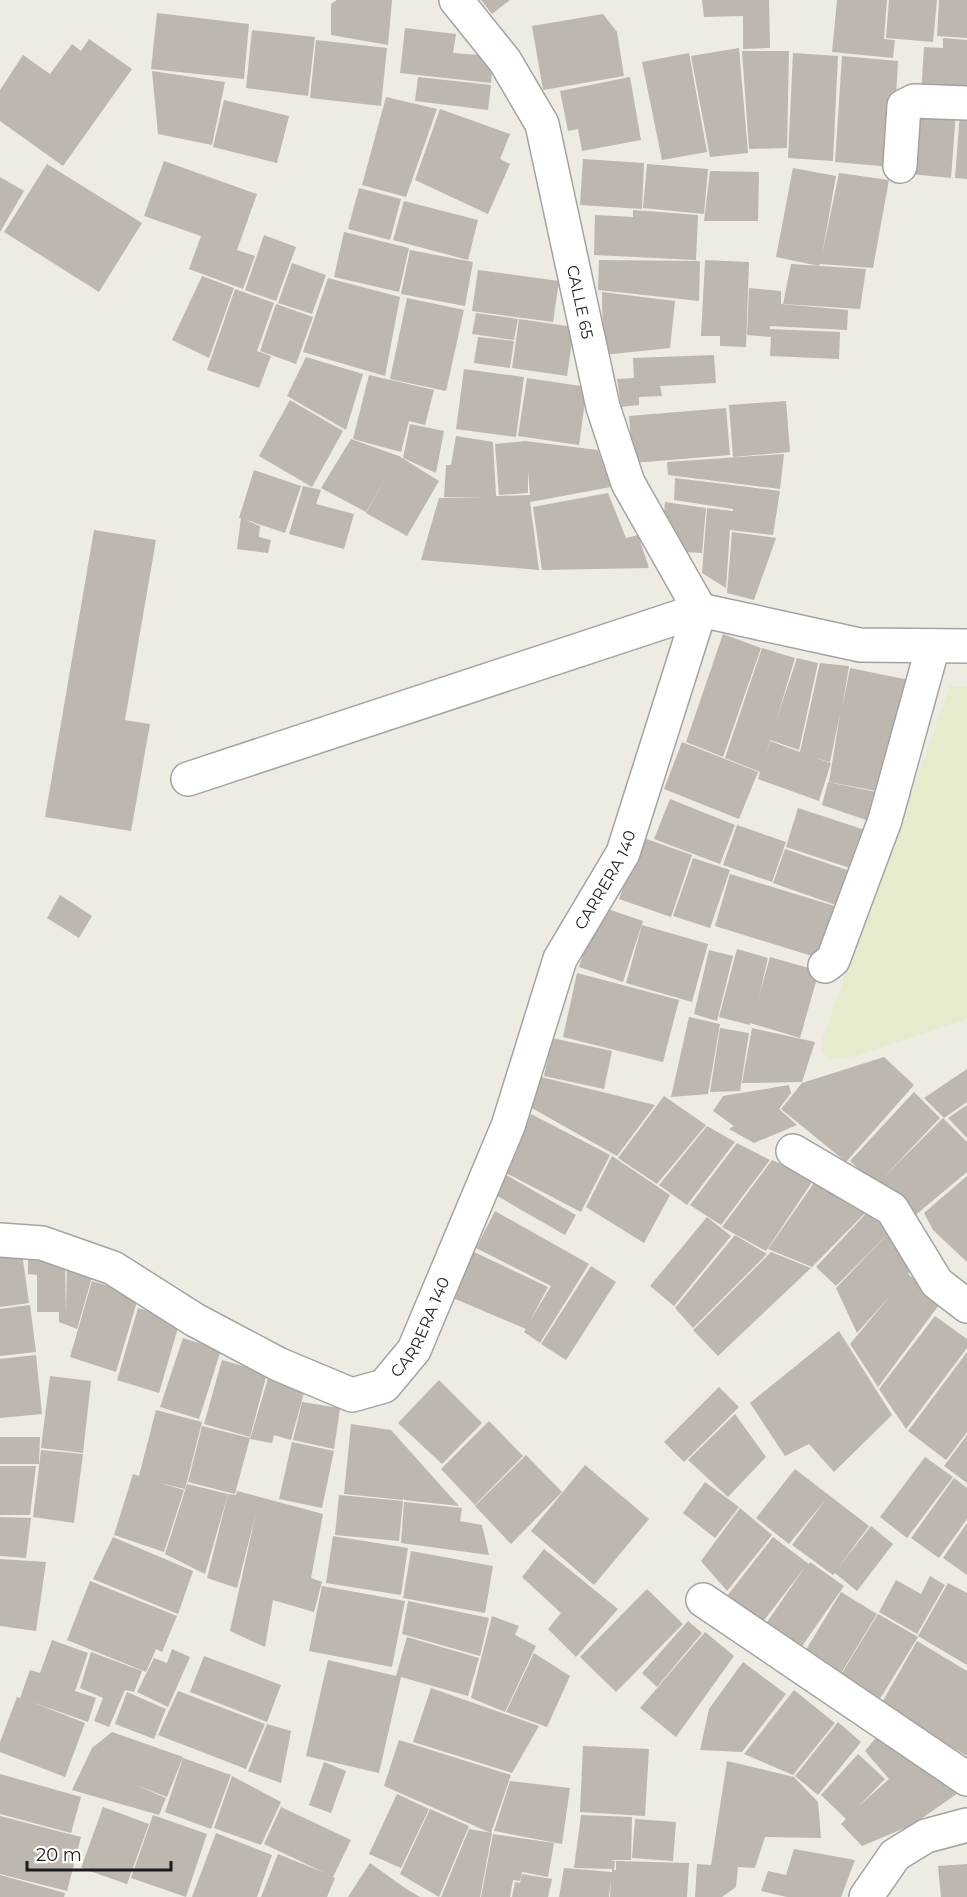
<svg xmlns="http://www.w3.org/2000/svg" width="967" height="1897" viewBox="0 0 967 1897" font-family="Montserrat,sans-serif">
  <style>
    .farmland { fill: #e6ebce }
    .building { fill: #bdb7af }
    .lines { fill: none; stroke-linecap: round; stroke-linejoin: round }
    .minor-casing { stroke: #a3a3a3; stroke-width: 36 }
    .minor { stroke: #fff; stroke-width: 33 }
    .labels { text-anchor: middle; dominant-baseline: central; stroke-width: 6; stroke-linejoin: round; paint-order: stroke }
    .street-label { font-size: 16px; fill: #1c1c1c; stroke: #fff }
  </style>
  <rect width="100%" height="100%" fill="#edebe2"/>
  <path class="farmland" d="M950,686h17v333l-111,37 -26,4 -8,-9v-11z"/>
  <g class="building">
    <path d="M337,0h55l-4,45 -57,-10v-31z"/>
    <path d="M481,0h29l-18,14z"/>
    <path d="M702,0h67l1,48 -27,1v-33l-39,1z"/>
    <path d="M837,0h50l-3,39 11,1 -2,18 -61,-6z"/>
    <path d="M889,0h48l-4,42 -47,-4z"/>
    <path d="M939,0h28v38l-30,-2z"/>
    <path d="M157,13l92,11 -5,55 -93,-10z"/>
    <path d="M603,14l14,18 7,44 -81,14 -11,-64z"/>
    <path d="M405,28l51,6 -3,19 40,3 -2,27 -91,-10z"/>
    <path d="M252,30l63,7 -7,59 -62,-8z"/>
    <path d="M943,38l24,2v58l-46,-3 3,-48 19,1z"/>
    <path d="M89,39l43,30 -69,97 -63,-45v-31l23,-35 27,19 22,-30 9,7z"/>
    <path d="M316,40l71,8 -6,58 -71,-8z"/>
    <path d="M739,48l9,105 -38,4 -19,-101z"/>
    <path d="M742,51h47l-2,97 -38,1z"/>
    <path d="M689,53l18,99 -45,8 -20,-98z"/>
    <path d="M793,53l45,3 -5,105 -45,-3z"/>
    <path d="M842,56l56,5 -6,106 -57,-5z"/>
    <path d="M152,71l73,11 -13,63 -54,-11z"/>
    <path d="M418,77l73,8 -3,25 -73,-9z"/>
    <path d="M630,77l11,63 -59,11 -4,-22 -10,2 -8,-40z"/>
    <path d="M386,97l51,12 -31,88 -44,-12z"/>
    <path d="M224,100l65,16 -12,47 -64,-16z"/>
    <path d="M916,108l40,4 -5,66 -40,-4z"/>
    <path d="M440,109l70,25 -10,25 10,5 -22,50 -73,-34z"/>
    <path d="M960,112h7v67l-12,-1z"/>
    <path d="M583,159l61,4 -2,46 -62,-4z"/>
    <path d="M164,161l93,33 -20,56 18,6 -12,33 -54,-20 12,-33 -57,-20z"/>
    <path d="M47,164l95,59 -43,69 -95,-60z"/>
    <path d="M647,164l61,5 -4,45 -61,-6z"/>
    <path d="M793,168l43,8 -14,79 17,-82 50,7 -16,88 -53,-4 -1,2 -43,-9z"/>
    <path d="M710,171l49,1 -1,49h-54z"/>
    <path d="M0,177l24,14 -24,41z"/>
    <path d="M359,188l42,11 -11,41 -42,-11z"/>
    <path d="M404,201l74,19 -10,40 -75,-20z"/>
    <path d="M633,210l65,5 -2,45 -102,-5 1,-40 38,2z"/>
    <path d="M344,232l65,16 -10,44 -65,-15z"/>
    <path d="M264,235l32,12 -20,54 -31,-11z"/>
    <path d="M410,250l63,12 -8,44 -64,-12z"/>
    <path d="M599,260l101,1 -1,40 -101,-11z"/>
    <path d="M705,260l44,2 -3,85 -26,-1v-10h-19z"/>
    <path d="M292,263l34,12 -14,39 -34,-11z"/>
    <path d="M791,264l75,5 -6,40 -77,-5z"/>
    <path d="M478,270l81,11 -6,41 -81,-11z"/>
    <path d="M202,276l32,12 -25,70 -37,-18z"/>
    <path d="M328,278l72,19 -15,79 -82,-24z"/>
    <path d="M749,288l32,3v13l67,6 -1,20 -77,-4v3l70,3 -1,27 -69,-3 1,-19 -24,-2z"/>
    <path d="M235,289l39,14 -17,48 14,5 -12,32 -52,-18z"/>
    <path d="M602,292l73,9 -5,47 -67,7z"/>
    <path d="M407,298l57,12 -18,81 -56,-12z"/>
    <path d="M276,304l37,13 -17,47 -36,-13z"/>
    <path d="M476,313l42,6 -4,21 -42,-6z"/>
    <path d="M519,319l55,8 -7,49 -55,-8z"/>
    <path d="M478,337l36,4 -4,27 -36,-5z"/>
    <path d="M714,355l2,28 -56,3 2,10 -23,1v8l-18,2 -4,-28 17,-1 -1,-20z"/>
    <path d="M306,357l57,17 -17,56 -59,-34z"/>
    <path d="M464,369l60,8 -8,60 -60,-8z"/>
    <path d="M369,375l65,15 -9,35 -16,-4 -8,31 -48,-13z"/>
    <path d="M527,378l60,9 -8,58 -61,-9z"/>
    <path d="M290,400l53,31 -31,56 -53,-31z"/>
    <path d="M786,401l4,51 -57,5 -4,-52z"/>
    <path d="M726,408l4,47 -97,8 -4,-47z"/>
    <path d="M410,424l34,7 -8,42 -33,-15z"/>
    <path d="M456,436l37,6 3,54 34,-1 -2,-25v23l-29,2 -4,-51 30,-3 73,9 13,37 -81,15 9,68 -118,-10 18,-62 46,-1h-41l2,-32h5z"/>
    <path d="M351,439l48,17 40,25 -32,55 -41,-23 21,-37 -21,36 -45,-24z"/>
    <path d="M784,454l-4,35 -112,-14 -1,-13z"/>
    <path d="M254,470l47,16 -16,47 -41,-14 16,7 -1,11 12,3 -3,13 -31,-4 4,-31h-2z"/>
    <path d="M675,478l105,13 -7,44 -43,-5 -4,58 -24,-15 5,-65 26,3v-2l-59,-9z"/>
    <path d="M303,486l18,4 -5,14 38,10 -10,35 -55,-15z"/>
    <path d="M608,493l18,45 12,-3 11,33 -107,2 -9,-63z"/>
    <path d="M665,502l41,6 -4,45 -18,-1 -20,-38z"/>
    <path d="M94,530l62,10 -31,180 25,4 -19,107 -86,-14z"/>
    <path d="M732,532l44,6 -22,62 -27,-7z"/>
    <path d="M723,634l38,14 -38,109 -37,-15z"/>
    <path d="M762,648l33,10 -19,63 21,-63 21,5 -19,87 -29,-10 -6,21 6,-20 30,11 20,-89 29,3 -7,43 8,-41 59,12 -27,112 -53,-10 11,-68 -10,48 -17,-5 18,6 -12,38 -61,-22 2,-7 -35,-14z"/>
    <path d="M682,742l76,30 -19,47 -75,-30z"/>
    <path d="M828,782l53,11 -9,29 -50,-17z"/>
    <path d="M670,799l65,26 -15,39 -66,-25z"/>
    <path d="M798,808l70,23 -12,39 -70,-23z"/>
    <path d="M737,825l49,17 -14,40 -49,-17z"/>
    <path d="M641,837l51,18 -21,62 -52,-18z"/>
    <path d="M785,849l71,24 -12,35 -71,-25z"/>
    <path d="M693,858l37,12 -20,58 -37,-12z"/>
    <path d="M730,874l111,34 -16,52 -110,-34z"/>
    <path d="M60,895l32,21 -13,22 -32,-20z"/>
    <path d="M599,906l44,15 -20,61 -44,-15z"/>
    <path d="M642,925l66,19 -16,58 -66,-19z"/>
    <path d="M737,949l31,9 -9,38 11,-39 49,14 -19,67 -50,-15v2l-31,-8z"/>
    <path d="M709,950l24,6 -16,65 -23,-7z"/>
    <path d="M577,973l102,27 -16,62 -100,-25z"/>
    <path d="M689,1017l31,7 -12,70 -37,3z"/>
    <path d="M720,1028l29,5 -9,58 -30,1z"/>
    <path d="M752,1028l63,14 -13,40 -60,1z"/>
    <path d="M552,1038l60,13 -8,38 -60,-13z"/>
    <path d="M884,1057l30,28 -68,77 -65,-53 21,-26z"/>
    <path d="M967,1069v33l-23,16 -20,-20z"/>
    <path d="M541,1077l114,28 -38,51 -87,-49z"/>
    <path d="M789,1085l2,8 -12,16 18,16 -43,18 -25,-14 5,-3 -21,-15 10,-15z"/>
    <path d="M914,1092l26,26 -57,60 60,-60 24,24v30l-55,46 -62,-57z"/>
    <path d="M664,1096l42,29 -49,59 -39,-26z"/>
    <path d="M967,1105v33l-19,-20z"/>
    <path d="M531,1114l79,41 -29,57 -79,-41z"/>
    <path d="M707,1126l28,16 -48,63 -28,-20z"/>
    <path d="M737,1143l33,17 -49,65 -31,-20z"/>
    <path d="M612,1156l58,39 -26,48 -58,-36z"/>
    <path d="M772,1160l42,19 -48,72 -44,-24z"/>
    <path d="M503,1173l73,42 -11,20 -73,-42z"/>
    <path d="M967,1176v86l-34,-32 -9,-17z"/>
    <path d="M816,1180l54,28 -58,59 -44,-18z"/>
    <path d="M874,1205l20,23 -58,58 -20,-19z"/>
    <path d="M495,1211l94,53 -49,79 -16,-11 2,-3 -73,-31 19,-47 76,36 -18,34 21,-35 -75,-38z"/>
    <path d="M707,1217l24,19 -57,70 -24,-20z"/>
    <path d="M889,1233l25,35 -6,6 34,27 -64,86 -28,-43 41,-49 -34,38 -21,-45z"/>
    <path d="M735,1235l32,19 -74,74 -18,-20z"/>
    <path d="M771,1252l40,16 -93,88 -25,-26z"/>
    <path d="M22,1253l7,50 -29,4v-51z"/>
    <path d="M28,1259h37l1,55 1,-54 28,7 -18,62 -18,-7v-10h-22v-37l-9,-1z"/>
    <path d="M591,1266l25,16 -50,78 -25,-16z"/>
    <path d="M92,1281l47,14 -23,77 -46,-15z"/>
    <path d="M30,1305l6,47 -36,4v-47z"/>
    <path d="M138,1308l42,13 -21,72 -42,-13z"/>
    <path d="M935,1316l32,23v9l-61,81 -27,-40z"/>
    <path d="M839,1331l53,84 -58,57 -25,-28 -24,12 -35,-53z"/>
    <path d="M183,1338l38,12 -22,69 -39,-12z"/>
    <path d="M967,1352v80l-21,28 -38,-29z"/>
    <path d="M36,1355l6,59 -42,4v-59z"/>
    <path d="M222,1360l45,13 -17,64 -46,-13z"/>
    <path d="M269,1375l36,14 -14,51 -17,-5 -2,8 -22,-4z"/>
    <path d="M50,1376l41,5 -8,72 -42,-5z"/>
    <path d="M439,1380l43,43 -40,41 -44,-41z"/>
    <path d="M719,1387l20,20 -55,55 -20,-20z"/>
    <path d="M302,1402l38,6 -6,41 -41,-9z"/>
    <path d="M156,1410l46,12 -17,67 -29,-7 28,8 -20,62 -50,-17 19,-61 6,2z"/>
    <path d="M735,1414l31,43 -38,40 -40,-37z"/>
    <path d="M489,1421l34,35 -48,49 -34,-36z"/>
    <path d="M351,1424l40,6 68,76 -55,-6v-3l-1,3 -59,-6z"/>
    <path d="M202,1426l48,12 -15,56 -47,-12z"/>
    <path d="M967,1435v48l-23,-17z"/>
    <path d="M0,1437h40l-1,27h-39z"/>
    <path d="M292,1442l42,9 -12,57 -43,-9z"/>
    <path d="M41,1450l42,4 -9,69 -41,-6z"/>
    <path d="M526,1455l36,37 -51,52 -36,-38z"/>
    <path d="M925,1457l28,20 -46,61 -27,-21z"/>
    <path d="M585,1465l64,54 -55,66 -63,-54z"/>
    <path d="M0,1466h36l-6,49h-30z"/>
    <path d="M795,1469l74,57 -31,42 33,-42 22,18 -36,47 -22,-18 -2,2 -41,-30 34,-46 -37,45 -33,-26z"/>
    <path d="M954,1478l13,10v31l-28,39 -28,-20z"/>
    <path d="M705,1482l34,25 -24,31 -32,-25z"/>
    <path d="M187,1484l41,10 -23,80 -40,-20z"/>
    <path d="M237,1491l86,23 -12,64 11,4 -8,30 -41,-12 -8,47 -35,-16 26,-118 -19,75 -30,-10 21,-84 8,1z"/>
    <path d="M339,1495l64,6 -4,40 -64,-6z"/>
    <path d="M404,1502l58,6 -2,13 22,4 7,30 -88,-12z"/>
    <path d="M740,1508l32,27 -45,56 -26,-30z"/>
    <path d="M0,1517l31,1 -5,40 -26,-2z"/>
    <path d="M967,1523v52l-24,-17z"/>
    <path d="M333,1536l75,12 -7,47 -75,-12z"/>
    <path d="M113,1537l80,34 -15,43 -85,-35z"/>
    <path d="M773,1537l36,27 1,-2 34,24 -44,63 -35,-24 40,-58 -43,56 -35,-27z"/>
    <path d="M544,1549l74,60 -42,48 -28,-28 13,-16 -39,-36z"/>
    <path d="M411,1551l82,15 -8,47 -82,-15z"/>
    <path d="M0,1559l46,3 -10,69 -36,-5z"/>
    <path d="M930,1576l15,9 -28,49 -38,-22 17,-32 25,14z"/>
    <path d="M90,1581l87,35 -15,36 -6,-3 -10,23 -79,-32z"/>
    <path d="M948,1583l19,10v72l-49,-29z"/>
    <path d="M322,1586l83,15 -13,66 -83,-16z"/>
    <path d="M647,1589l36,35 -67,68 -36,-35z"/>
    <path d="M841,1592l36,22 -37,61 -36,-22z"/>
    <path d="M408,1601l81,17 -9,38 -78,-22z"/>
    <path d="M878,1614l40,23 -40,65 -39,-24z"/>
    <path d="M492,1616l27,10 -4,9 21,11 -31,66 -34,-14z"/>
    <path d="M688,1621l14,12 -45,54 -15,-14z"/>
    <path d="M705,1632l29,24 -58,81 -36,-29z"/>
    <path d="M407,1637l72,21 -11,38 -67,-19 -22,96 -73,-17 22,-96 68,16z"/>
    <path d="M52,1640l36,13 -13,38 21,7 -8,24 -56,-20 53,21 -20,54 -65,-25v-10l17,-45 3,1 10,-28 10,3z"/>
    <path d="M917,1641l50,30v85l-87,-50z"/>
    <path d="M172,1649l18,8 -22,50 -31,-15 17,-34 13,5z"/>
    <path d="M91,1652l51,19 -8,21 -9,-2 -16,37 -15,-6 9,-23 -23,-10z"/>
    <path d="M534,1653l36,23 -23,51 -41,-15z"/>
    <path d="M204,1656l77,29 -14,37 -77,-30z"/>
    <path d="M743,1662l43,32 -44,58 -42,-2 9,-41z"/>
    <path d="M431,1688l108,38 -27,47 -99,-31z"/>
    <path d="M794,1690l41,33 -42,52 -49,-21z"/>
    <path d="M178,1691l87,33 -19,45 -88,-34z"/>
    <path d="M127,1692l39,17 -12,30 -39,-15z"/>
    <path d="M838,1722l23,20 -43,53 -23,-19z"/>
    <path d="M267,1724l24,7 -10,52 -33,-12z"/>
    <path d="M112,1732l71,25 -16,40 -31,-12 30,13 -7,17 -87,-25 20,-42z"/>
    <path d="M879,1734l82,57 -49,34 -50,21 -21,-22 5,-5 -25,-24 37,-41 27,25 -26,27 30,-27 -24,-28z"/>
    <path d="M399,1740l112,35 -20,58 -107,-47z"/>
    <path d="M583,1746l66,3 -4,67 -65,-4z"/>
    <path d="M183,1758l48,17 -20,54 -46,-17z"/>
    <path d="M727,1761l67,16 24,25 3,36 -56,-1 -10,31 -17,-1 -2,20 -14,10h-27l2,-33 14,1z"/>
    <path d="M324,1762l22,9 -15,42 -22,-8z"/>
    <path d="M0,1774l81,23 -10,36 -71,-19z"/>
    <path d="M232,1776l49,26 -20,43 -47,-17z"/>
    <path d="M510,1781l60,7 -8,56 -68,-13z"/>
    <path d="M397,1794l32,15 -28,59 -32,-14z"/>
    <path d="M103,1807l46,17 -22,60 -46,-16z"/>
    <path d="M281,1807l70,33 -18,37 2,1 -8,19h-66l17,-43 47,19 -61,-29z"/>
    <path d="M430,1809l39,17 -30,71 -39,-23z"/>
    <path d="M153,1815l54,19 -21,63 -55,-19z"/>
    <path d="M581,1815l51,2 -1,43h-21l5,1 -1,9h2v-9l73,2 -2,34h-77l1,-19 -2,19h-50l5,-29 48,4v-3l-38,-1z"/>
    <path d="M0,1816l81,21 -14,54 -67,-17z"/>
    <path d="M635,1819l41,3 -3,39 -41,-3z"/>
    <path d="M469,1829l23,4 -12,64h-39z"/>
    <path d="M216,1833l56,22 -15,42h-65z"/>
    <path d="M493,1834l61,9 -6,34 -26,-5 -2,9 -7,-1 -3,17h-29z"/>
    <path d="M794,1849l61,11 -14,37h-54l-26,-6 7,-20 18,4z"/>
    <path d="M370,1863l35,25 15,9h-72z"/>
    <path d="M967,1864v33h-26l-3,-31z"/>
    <path d="M522,1874l30,5 -4,18h-36l3,-15 5,1z"/>
    <path d="M0,1875l65,18 -1,4h-64z"/>
  </g>
  <g class="lines">
    <defs>
      <g id="minor">
        <path d="M900,166l4,-60 10,-5 53,2"/>
        <path d="M188,779l512,-169 -72,-127 -25,-76 -61,-283 -37,-63 -49,-61"/>
        <path d="M825,966l8,-6 52,-140 48,-174"/>
        <path d="M793,1151l99,58 45,74 30,23"/>
        <path id="s1" d="M0,1240l42,3 71,25 82,52 83,44 74,31 32,-9 30,-36 94,-224 52,-167 63,-106 77,-243 160,35 107,1"/>
        <path d="M703,1600l264,179"/>
        <path d="M866,1897l29,-42 31,-19 41,-11"/>
      </g>
    </defs>
    <use href="#minor" class="minor-casing"/>
    <use href="#minor" class="minor"/>
  </g>
  <g class="labels">
    <g class="street-label">
      <text transform="translate(580 302) rotate(78)">CALLE 65</text>
      <text stroke="none"><textPath href="#s1" startOffset="978">CARRERA 140</textPath></text>
      <text stroke="none"><textPath href="#s1" startOffset="492">CARRERA 140</textPath></text>
    </g>
  </g>
  <path d="M27 1861v9h144v-9" fill="none" stroke="#1c1c1c" stroke-width="3"/>
  <text x="36" y="1861" font-size="18" fill="#1c1c1c" stroke="#ffffff" stroke-width="4.5" paint-order="stroke">20 m</text>
</svg>
